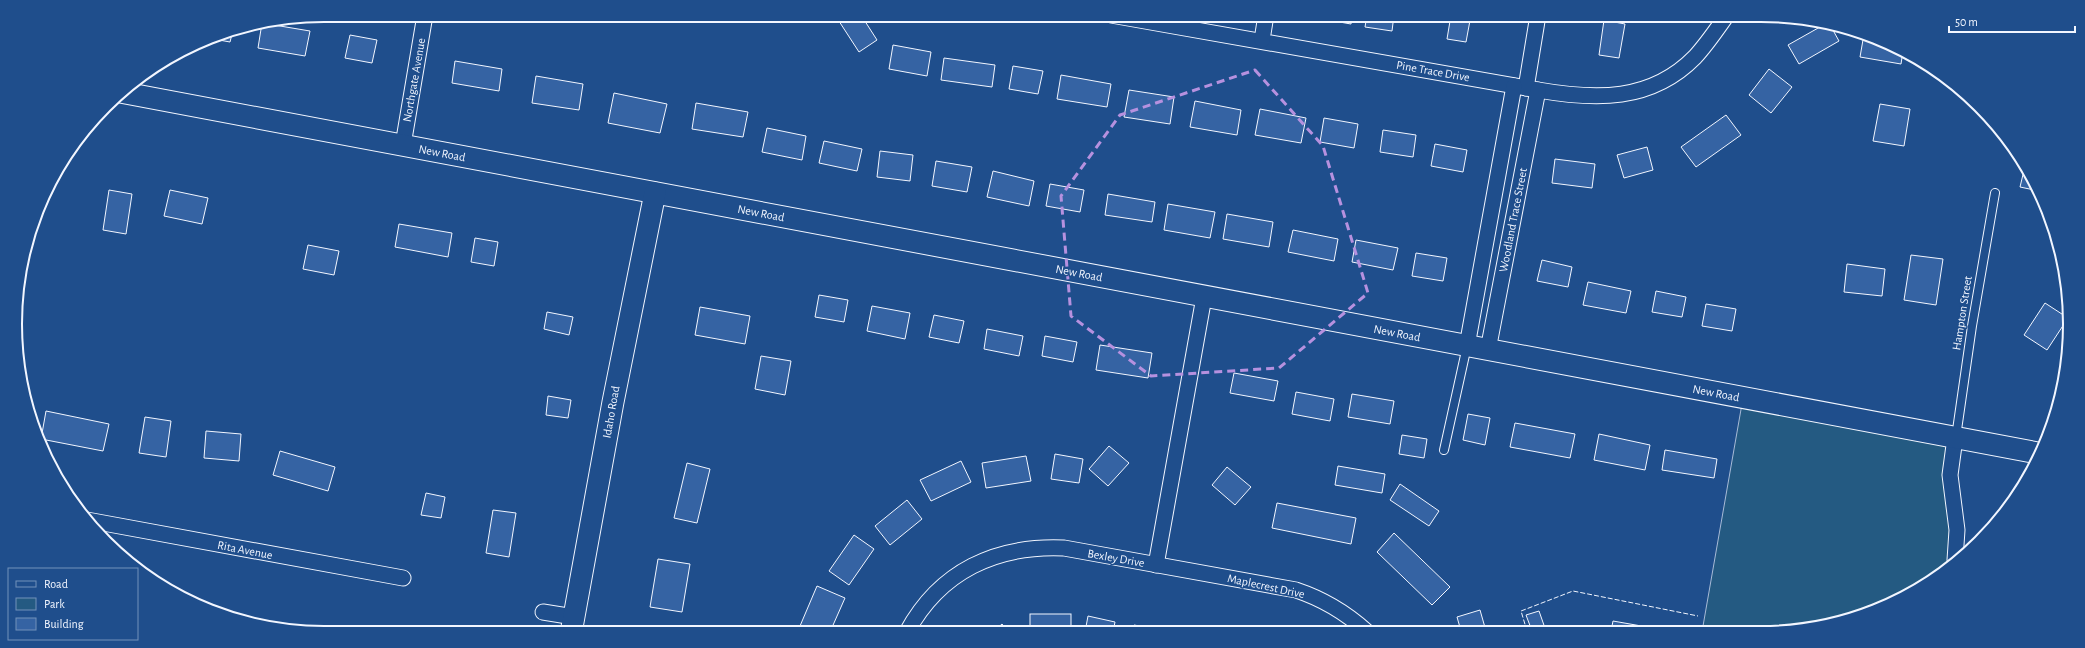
<svg xmlns="http://www.w3.org/2000/svg" width="2085" height="648" viewBox="0 0 2085 648" font-family="'Alegreya Sans',sans-serif">
  <style>
    .green { fill: #245a82; stroke: #a8bbd7 }
    .building { fill: #3563a3; stroke: #f2f6ff }
    .lines { fill: none; stroke-linecap: round; stroke-linejoin: round }
    .lane-casing { stroke: #f2f6ff; stroke-width: 10 }
    .street-casing { stroke: #f2f6ff; stroke-width: 17 }
    .secondary-casing { stroke: #f2f6ff; stroke-width: 23 }
    .lane { stroke: #1f4e8c; stroke-width: 8 }
    .street { stroke: #1f4e8c; stroke-width: 15 }
    .secondary { stroke: #1f4e8c; stroke-width: 21 }
    .fence { stroke: #f2f6ff; stroke-width: 1; stroke-dasharray: 5 2; stroke-linecap: butt }
    .marked { fill: none; stroke: #b691df; stroke-width: 3; stroke-dasharray: 8 5; stroke-linejoin: round }
    .labels { text-anchor: middle; dominant-baseline: central; stroke-width: 3; stroke-linejoin: round; paint-order: stroke }
    .street-label { font-size: 12px; fill: #f2f6ff; stroke: #1f4e8c }
    .rim { fill: none; stroke: #f2f6ff; stroke-width: 2 }
  </style>
  <rect width="100%" height="100%" fill="#1f4e8c"/>
  <path class="green" d="M1743,398l212,40v122l-57,41 -96,29h-75l-24,-4z"/>
  <g class="building">
    <path d="M835,15h26l16,25 -18,12z"/>
    <path d="M1329,15h23l-1,9 -23,-4z"/>
    <path d="M1367,15h27l-2,16 -27,-4z"/>
    <path d="M1451,15h20l-5,27 -19,-3z"/>
    <path d="M1604,20l21,4 -6,34 -20,-3z"/>
    <path d="M262,23l48,8 -5,25 -47,-8z"/>
    <path d="M1827,23h2l10,18 -40,23 -11,-19z"/>
    <path d="M233,30l-3,12 -22,-4z"/>
    <path d="M1864,34l15,5 24,12 -2,13 -41,-7z"/>
    <path d="M350,35l27,5 -5,23 -27,-5z"/>
    <path d="M893,45l38,7 -4,24 -38,-7z"/>
    <path d="M944,58l51,7 -3,22 -51,-7z"/>
    <path d="M455,61l47,8 -3,22 -47,-8z"/>
    <path d="M1013,66l30,5 -5,23 -29,-5z"/>
    <path d="M1769,69l23,18 -21,26 -22,-18z"/>
    <path d="M1061,75l50,9 -4,23 -50,-8z"/>
    <path d="M536,76l47,8 -4,26 -47,-7z"/>
    <path d="M1129,90l45,7 -4,27 -46,-7z"/>
    <path d="M614,93l53,11 -7,29 -52,-10z"/>
    <path d="M1195,101l46,9 -4,25 -47,-8z"/>
    <path d="M696,103l52,9 -5,25 -51,-8z"/>
    <path d="M1880,104l30,5 -6,37 -31,-5z"/>
    <path d="M1260,109l46,9 -5,25 -46,-8z"/>
    <path d="M1726,115l15,20 -45,32 -15,-20z"/>
    <path d="M1324,118l34,6 -4,24 -34,-6z"/>
    <path d="M767,128l39,8 -4,24 -40,-8z"/>
    <path d="M1383,130l33,5 -3,22 -33,-5z"/>
    <path d="M824,141l38,8 -5,22 -38,-8z"/>
    <path d="M1435,144l32,6 -4,22 -32,-6z"/>
    <path d="M1647,147l6,23 -29,8 -7,-23z"/>
    <path d="M880,151l33,4 -3,26 -33,-4z"/>
    <path d="M1555,159l40,5 -3,24 -40,-5z"/>
    <path d="M936,161l36,6 -5,25 -35,-6z"/>
    <path d="M2025,166l14,25 -19,-4z"/>
    <path d="M993,171l41,10 -5,25 -42,-9z"/>
    <path d="M1050,184l34,6 -4,22 -34,-6z"/>
    <path d="M109,190l23,4 -6,40 -23,-4z"/>
    <path d="M170,190l38,8 -6,26 -38,-8z"/>
    <path d="M1108,194l47,8 -3,20 -47,-7z"/>
    <path d="M1168,204l47,8 -5,26 -46,-8z"/>
    <path d="M1227,214l46,8 -4,25 -46,-8z"/>
    <path d="M399,224l53,9 -4,24 -53,-10z"/>
    <path d="M1293,230l45,9 -4,22 -46,-9z"/>
    <path d="M475,238l23,4 -4,24 -23,-4z"/>
    <path d="M1356,240l42,8 -5,22 -41,-8z"/>
    <path d="M308,245l31,6 -5,24 -31,-6z"/>
    <path d="M1416,253l31,5 -4,23 -31,-5z"/>
    <path d="M1911,255l32,4 -7,46 -32,-5z"/>
    <path d="M1542,260l30,7 -4,20 -31,-6z"/>
    <path d="M1847,264l38,5 -3,27 -38,-4z"/>
    <path d="M1588,282l43,9 -5,22 -43,-8z"/>
    <path d="M1656,291l30,6 -4,20 -30,-5z"/>
    <path d="M819,295l29,5 -4,22 -29,-5z"/>
    <path d="M2045,303l23,15 -21,32 -23,-15z"/>
    <path d="M1706,304l30,5 -4,22 -30,-5z"/>
    <path d="M872,306l38,7 -5,26 -38,-8z"/>
    <path d="M700,307l50,9 -5,28 -50,-9z"/>
    <path d="M547,312l26,5 -4,18 -25,-6z"/>
    <path d="M934,315l30,6 -5,22 -30,-6z"/>
    <path d="M987,329l36,7 -4,20 -35,-7z"/>
    <path d="M1045,336l32,6 -4,20 -31,-6z"/>
    <path d="M1100,345l52,8 -4,25 -52,-8z"/>
    <path d="M761,356l30,5 -6,34 -30,-6z"/>
    <path d="M1234,373l44,8 -4,20 -44,-8z"/>
    <path d="M1296,392l38,7 -4,22 -38,-7z"/>
    <path d="M1352,394l42,7 -4,23 -42,-7z"/>
    <path d="M548,396l23,4 -3,18 -22,-3z"/>
    <path d="M46,411l63,13 -6,27 -62,-12z"/>
    <path d="M1468,414l22,4 -5,27 -22,-5z"/>
    <path d="M145,417l26,4 -5,36 -27,-4z"/>
    <path d="M1515,423l60,11 -5,24 -60,-11z"/>
    <path d="M206,431l35,3 -2,27 -35,-3z"/>
    <path d="M1599,434l51,11 -5,25 -51,-10z"/>
    <path d="M1402,435l25,4 -3,19 -25,-4z"/>
    <path d="M1109,446l20,17 -21,23 -19,-17z"/>
    <path d="M1665,450l52,9 -3,19 -52,-8z"/>
    <path d="M280,451l55,16 -7,24 -55,-16z"/>
    <path d="M1055,454l28,5 -4,24 -28,-4z"/>
    <path d="M1026,456l5,25 -45,7 -4,-25z"/>
    <path d="M961,461l10,21 -40,19 -11,-21z"/>
    <path d="M687,463l23,6 -13,54 -23,-5z"/>
    <path d="M1338,466l47,8 -3,19 -47,-8z"/>
    <path d="M1227,467l24,20 -16,18 -23,-20z"/>
    <path d="M1400,484l39,27 -10,15 -39,-26z"/>
    <path d="M426,493l19,4 -4,21 -20,-3z"/>
    <path d="M907,500l15,19 -32,26 -15,-19z"/>
    <path d="M1277,503l79,15 -5,26 -79,-16z"/>
    <path d="M493,510l23,3 -7,44 -23,-4z"/>
    <path d="M1394,533l56,54 -18,18 -55,-53z"/>
    <path d="M854,535l20,14 -25,36 -20,-14z"/>
    <path d="M658,559l32,5 -8,48 -32,-5z"/>
    <path d="M817,586l28,12 -15,34h-15l-15,-6z"/>
    <path d="M1480,610l6,21h-25l-4,-14z"/>
    <path d="M1539,611l7,20h-14l-6,-16z"/>
    <rect x="1030" y="614" width="41" height="18"/>
    <path d="M1088,616l27,6 -2,10h-28z"/>
    <path d="M1613,621l34,6 -1,4h-35z"/>
    <path d="M1002,624l7,8h-16z"/>
    <path d="M1134,625l33,6 -34,1z"/>
  </g>
  <g class="lines">
    <defs>
      <g id="lane">
        <path d="M1956,437l16,-111 23,-133"/>
        <path d="M1444,450l23,-104"/>
      </g>
      <g id="street">
        <path d="M1111,15l427,75c57,10 113,12 157,-33 12,-13 22,-28 32,-42"/>
        <path d="M1262,40l4,-25"/>
        <path d="M1526,88l12,-73"/>
        <path d="M403,145l22,-130"/>
        <path d="M1467,346l47,-260"/>
        <path d="M1488,350l50,-260"/>
        <path d="M87,520l316,58"/>
        <path d="M1955,560l2,-30 -7,-55 5,-37"/>
        <path d="M1156,565l48,-268"/>
        <path d="M543,612l31,5"/>
        <path d="M907,632c33,-61 89,-87 157,-84l232,42c27,9 49,22 70,41"/>
      </g>
      <g id="secondary">
        <path d="M120,92l1918,361"/>
        <path d="M571,633l42,-231 42,-209"/>
      </g>
    </defs>
    <use href="#lane" class="lane-casing"/>
    <use href="#street" class="street-casing"/>
    <use href="#secondary" class="secondary-casing"/>
    <use href="#lane" class="lane"/>
    <use href="#street" class="street"/>
    <use href="#secondary" class="secondary"/>
    <path class="fence" d="M1527,631l-6,-20 52,-20 125,25"/>
  </g>
  <path class="marked" d="M1255,70l68,76 45,147 -89,75 -128,8 -80,-60 -10,-120 59,-81z"/>
  <g class="labels">
    <g class="street-label">
      <text transform="translate(1433 71) rotate(10)">Pine Trace Drive</text>
      <text transform="translate(414 80) rotate(-80)">Northgate Avenue</text>
      <text transform="translate(442 153) rotate(11)">New Road</text>
      <text transform="translate(761 213) rotate(11)">New Road</text>
      <text transform="translate(1513 220) rotate(-79)">Woodland Trace Street</text>
      <text transform="translate(1079 273) rotate(11)">New Road</text>
      <text transform="translate(1962 313) rotate(-81)">Hampton Street</text>
      <text transform="translate(1397 333) rotate(11)">New Road</text>
      <text transform="translate(1716 393) rotate(11)">New Road</text>
      <text transform="translate(611 412) rotate(-80)">Idaho Road</text>
      <text transform="translate(245 550) rotate(11)">Rita Avenue</text>
      <text transform="translate(1116 558) rotate(10)">Bexley Drive</text>
      <text transform="translate(1266 586) rotate(12)">Maplecrest Drive</text>
    </g>
  </g>
  <path d="M0 0H2085V648H0ZM324 22H1761A302 302 0 0 1 2063 324V324A302 302 0 0 1 1761 626H324A302 302 0 0 1 22 324V324A302 302 0 0 1 324 22Z" fill="#1f4e8c" fill-rule="evenodd"/>
  <path class="rim" d="M324 22H1761A302 302 0 0 1 2063 324V324A302 302 0 0 1 1761 626H324A302 302 0 0 1 22 324V324A302 302 0 0 1 324 22Z"/>
  <rect x="8" y="568" width="130" height="72" fill="#1f4e8c" stroke="#7391ba"/>
  <rect x="16" y="581" width="20" height="6" fill="#1f4e8c" stroke="#7391ba"/>
  <text x="44" y="588" font-size="12" fill="#f2f6ff">Road</text>
  <rect x="16" y="598" width="20" height="12" fill="#245a82" stroke="#7391ba"/>
  <text x="44" y="608" font-size="12" fill="#f2f6ff">Park</text>
  <rect x="16" y="618" width="20" height="12" fill="#3563a3" stroke="#7391ba"/>
  <text x="44" y="628" font-size="12" fill="#f2f6ff">Building</text>
  <path d="M1949 26v6h126v-6" fill="none" stroke="#f2f6ff" stroke-width="2"/>
  <text x="1955" y="26" font-size="12" fill="#f2f6ff" stroke="#1f4e8c" stroke-width="3" paint-order="stroke">50 m</text>
</svg>
